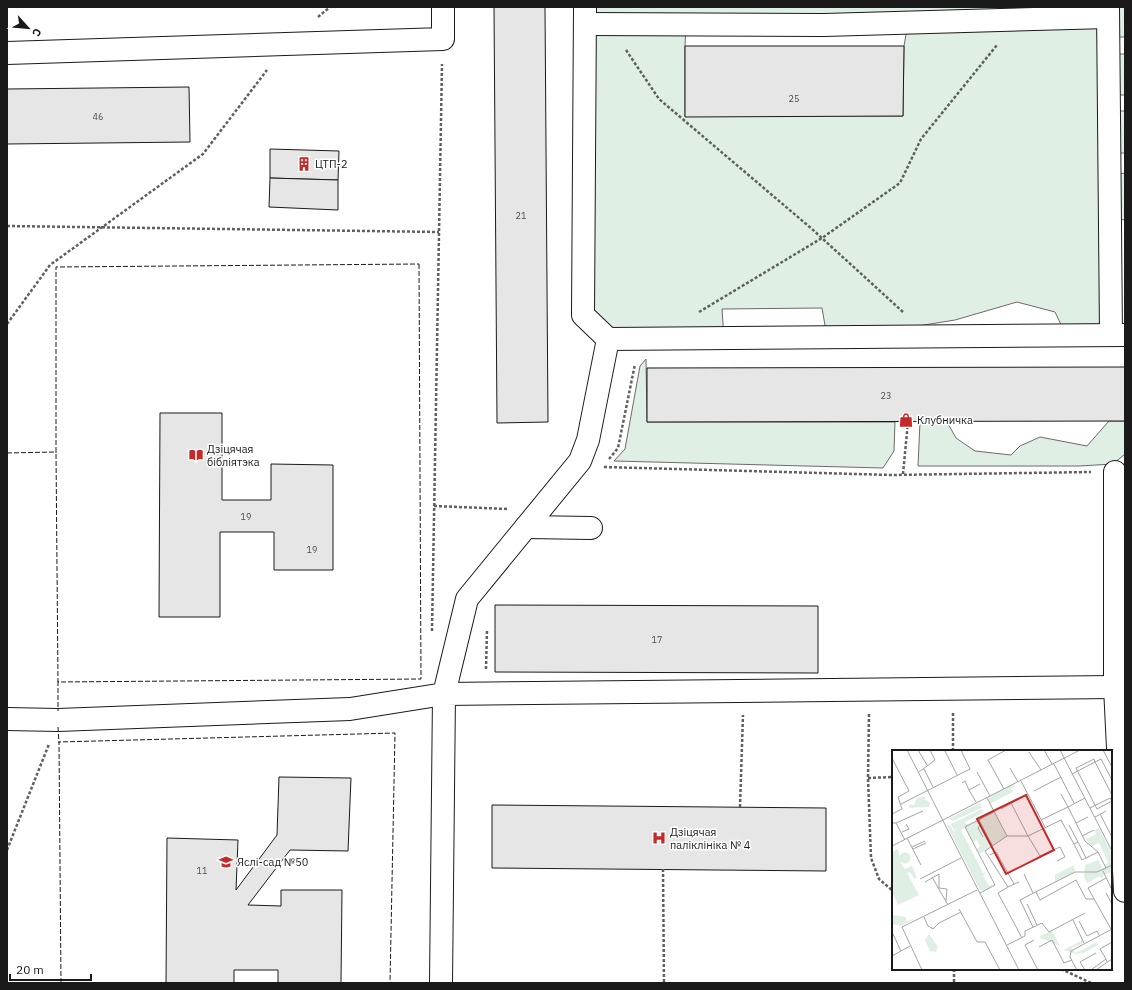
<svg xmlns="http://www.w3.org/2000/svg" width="1132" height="990" viewBox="0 0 1132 990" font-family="'IBM Plex Sans',sans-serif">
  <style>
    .green { fill: #e0efe3; stroke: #6a6a6a; fill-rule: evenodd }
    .building { fill: #e6e6e6; stroke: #1a1a1a }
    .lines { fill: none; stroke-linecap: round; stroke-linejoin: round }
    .minor-casing { stroke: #1a1a1a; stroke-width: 24 }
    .path { stroke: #5f5f5f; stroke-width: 2.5; stroke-dasharray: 3 2; stroke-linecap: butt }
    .minor { stroke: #fff; stroke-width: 22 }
    .fence { stroke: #1a1a1a; stroke-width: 1; stroke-dasharray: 5 2; stroke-linecap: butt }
    .labels { text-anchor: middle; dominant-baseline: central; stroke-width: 3; stroke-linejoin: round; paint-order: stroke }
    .number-label { font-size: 9px; fill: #4d4d4d }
    .poi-label { font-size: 11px; fill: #1a1a1a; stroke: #fff; text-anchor: start }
    .inset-road { fill: none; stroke: #a3a3a3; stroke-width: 1 }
    .view { fill: #c62828; fill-opacity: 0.15; stroke: #c62828; stroke-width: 2 }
    .inset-edge { fill: none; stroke: #1a1a1a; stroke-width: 2 }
  </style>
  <rect width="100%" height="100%" fill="#fff"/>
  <g class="green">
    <path d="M585,7h523l3,328h-45l-11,-23 -38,-10 -62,18 -105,17h-23l-5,-29 -100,1 2,29 -116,1 -25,-24zM908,23l-4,23 -1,70h-218v-70l1,-21z"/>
    <rect x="1117" y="7" width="8" height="30"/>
    <path d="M1117,54h8v41h-7z"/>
    <path d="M1117,111h8v42h-7z"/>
    <path d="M1125,173v47l-7,-1v-45z"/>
    <path d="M646,359l1,63h248l-1,29 -11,17 -269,-7 11,-12 15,-83z"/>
    <path d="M1109,421h16v33l-12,10 -34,2h-161l2,-44h27l9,16 19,13 36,4 9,-9 20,-9 47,9z"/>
  </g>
  <g class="building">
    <path d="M494,7h51l3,415 -51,1z"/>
    <path d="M685,46h219l-1,70 -218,1z"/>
    <path d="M189,87l1,55 -183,2v-55z"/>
    <path d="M270,149l69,2 -1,29 -68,-2z"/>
    <path d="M270,178l68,2v30l-69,-3z"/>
    <path d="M1125,367v54l-478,1v-54z"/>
    <path d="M160,413h62v87h49v-36l62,1v105h-59v-38h-54v85h-61z"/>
    <path d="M495,605l323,1v67l-323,-1z"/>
    <path d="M279,777l72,1 -3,73 -58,-1 -42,55 33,1v-16h61l-1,93h-63v-13h-44v13h-68l1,-145 71,2 -2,50 41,-55z"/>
    <path d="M492,805l334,3v63l-334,-3z"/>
  </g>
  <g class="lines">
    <defs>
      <g id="minor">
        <path d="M585,7l-2,308 25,24 517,-4"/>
        <path d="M1108,7l3,328"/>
        <path d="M585,24l239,1 284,-8"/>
        <path d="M7,53l436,-14v-32"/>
        <path d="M1115,472v215l10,204"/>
        <path d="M526,527l65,1"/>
        <path d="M7,719l51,1 292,-11 94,-15 23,-95 113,-138 8,-21 20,-101"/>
        <path d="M441,983l3,-289 671,-7"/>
      </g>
    </defs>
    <use href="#minor" class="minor-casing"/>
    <g class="path">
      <path d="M318,17l12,-10"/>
      <path d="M626,50l33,49 153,130 91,83"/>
      <path d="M7,226l432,6"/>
      <path d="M699,312l123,-74 78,-55 21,-44 76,-94"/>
      <path d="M7,324l43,-59 153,-111 64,-84"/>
      <path d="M609,459l9,-11 17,-84"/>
      <path d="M604,467l288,8 199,-3"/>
      <path d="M903,474l5,-52"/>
      <path d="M434,506l74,3"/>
      <path d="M432,631l10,-567"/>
      <path d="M486,669l1,-39"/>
      <path d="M953,713v38"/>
      <path d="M869,714l-1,64 3,80 8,21 14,12"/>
      <path d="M868,778l25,-1"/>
      <path d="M740,807l3,-92"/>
      <path d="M7,850l42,-106"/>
      <path d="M663,869l1,114"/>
      <path d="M954,969v14"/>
      <path d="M1061,969l30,14"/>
    </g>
    <use href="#minor" class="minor"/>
    <g class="fence">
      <path d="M419,264l2,415 -363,3 -2,-230v-185z"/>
      <path d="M7,453l49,-1v1"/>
      <path d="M58,681v30"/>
      <path d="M58,727l1,16"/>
      <path d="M61,983l-2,-241 336,-9 -5,250"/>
    </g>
  </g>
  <defs>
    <symbol id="building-bare" viewBox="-9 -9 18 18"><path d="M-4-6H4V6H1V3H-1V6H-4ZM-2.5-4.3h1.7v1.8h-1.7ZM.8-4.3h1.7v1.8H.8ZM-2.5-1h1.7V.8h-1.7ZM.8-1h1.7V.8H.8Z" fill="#c62828" stroke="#fff" stroke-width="2.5" paint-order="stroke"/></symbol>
    <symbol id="shop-bare" viewBox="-9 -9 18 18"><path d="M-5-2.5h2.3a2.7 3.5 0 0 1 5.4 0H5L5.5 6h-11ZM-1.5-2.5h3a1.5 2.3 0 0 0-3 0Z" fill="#c62828" stroke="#fff" stroke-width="2.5" paint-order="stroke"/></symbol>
    <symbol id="library-bare" viewBox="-9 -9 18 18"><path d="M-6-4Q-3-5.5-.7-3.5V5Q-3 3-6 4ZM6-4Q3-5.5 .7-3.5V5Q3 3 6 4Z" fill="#c62828" stroke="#fff" stroke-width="2.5" paint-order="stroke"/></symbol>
    <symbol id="hospital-bare" viewBox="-9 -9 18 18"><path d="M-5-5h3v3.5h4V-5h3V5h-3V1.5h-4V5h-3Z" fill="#c62828" stroke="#fff" stroke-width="2.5" paint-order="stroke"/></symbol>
    <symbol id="school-bare" viewBox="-9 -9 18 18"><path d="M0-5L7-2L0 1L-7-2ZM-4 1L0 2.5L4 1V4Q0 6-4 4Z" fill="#c62828" stroke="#fff" stroke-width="2.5" paint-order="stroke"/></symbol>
  </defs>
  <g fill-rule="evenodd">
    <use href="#building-bare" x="294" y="154" width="20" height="20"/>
    <use href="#shop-bare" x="896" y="410" width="20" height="20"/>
    <use href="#library-bare" x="186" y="445" width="20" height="20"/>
    <use href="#hospital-bare" x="649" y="828" width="20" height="20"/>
    <use href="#school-bare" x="216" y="852" width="20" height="20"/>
  </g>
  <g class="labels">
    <g class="number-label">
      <text x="794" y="98">25</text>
      <text x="98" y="116">46</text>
      <text x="521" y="215">21</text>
      <text x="886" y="395">23</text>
      <text x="246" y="516">19</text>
      <text x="312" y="549">19</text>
      <text x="657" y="639">17</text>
      <text x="202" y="870">11</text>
    </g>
    <g class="poi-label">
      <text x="315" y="164">ЦТП-2</text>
      <text x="917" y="420">Клубничка</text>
      <text x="207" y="449">Дзіцячая<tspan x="207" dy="13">бібліятэка</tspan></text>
      <text x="670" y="832">Дзіцячая<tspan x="670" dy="13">паліклініка № 4</tspan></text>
      <text x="237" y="862">Яслі-сад №50</text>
    </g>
  </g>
  <g transform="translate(892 750)">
    <rect width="220" height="220" fill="#fff"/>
    <path d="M121,34l2,3 -5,2 4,2 -24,13 -3,-6zM34,46l-1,3 5,4 -1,4 -20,1v-3h5l3,-7zM88,53l2,5 -29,13 -5,-2zM90,59l2,3 -19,10 1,3 28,-13 13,24 -27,18 -3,-5 3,-3 -3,-6 -4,2 -8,-15 -4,3 22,43 3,-1 -3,4 6,10 6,-1 -11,6 -4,-1 -33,-64 3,-1 8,15 -4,-8 3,-5 -3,4 -3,-7zM207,78l13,26v23l-2,-4 -6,1 -2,5 -2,-3 -13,7 -3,-6 1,-12 13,-5 5,9 5,-7 -9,-19 -7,3 -9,-10 4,3 9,-5 -2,-4zM6,99l3,14 4,6 7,-3 5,11 -3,2 -4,-7 -3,1 12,22 -21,10 -6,-13v-40zM7.5 108a5.5 5.5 0 1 1 11 0a5.5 5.5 0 1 1-11 0ZM180,116h2l1,6 -20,10v-7zM0,165l14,2v4l9,-2 -14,7 -9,-2zM159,181l3,3 6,12 -20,-8v-2zM37,184l9,13 -2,5 -6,-1 -5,-11zM189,187l3,6 -13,5 5,5 21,-11 1,3 -14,8 -8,1 -13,-4 18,-9z" fill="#e0efe3"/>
    <path class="inset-road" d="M15,0l112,220M26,0l9,15M56,0l-3,1 12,24M152,0l8,14M168,0l52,101M211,0l9,17M137,2l12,18M0,8l17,33 -11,6 4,12 -10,5M162,14l20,39M118,18l8,14M32,19l9,18M27,22l16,-12 -5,-10M85,22l13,24M180,24l23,-12 17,33M129,31l24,46M70,33l3,-2 4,9M112,39l-16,-29 18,-10M142,41l27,-14M95,48l20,38 -22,15 23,36 -10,6 24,45M193,48l-17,9 17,34 13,11 8,16 6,-3M220,51l-15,8 -21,-41 18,-9 1,3 6,-3 11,21M84,52l-7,-12 11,-6M119,53l17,33 33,-16 13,24M9,54l69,-35 -9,-19M198,58l20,-10 2,3M109,59l27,-15M208,64l12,23M203,67l11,-6M87,70l13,25M149,70l27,-13 -7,-13M0,73h4l9,17M4,73l27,-12M184,73l12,-6M89,74l-3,4 5,9M177,75l9,17M10,82l7,-3 -3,-5M115,86h21l12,20 20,-9 5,10 -8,4M190,86l12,-6M15,88l14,27M0,96l188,-96M20,97l13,-6M21,99l13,-6M98,105l6,-3 18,32M194,108l-8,-16 -4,2 8,16 16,-8M211,121l9,19M132,124l9,19M40,127l16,28M214,128l-18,10 23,41M28,129l41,-21M33,132l14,-8v14l8,1 -1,12M116,137l11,-5M144,142l4,8 36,-20 10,19h8M88,143l15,-8 -30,-58 29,-15M214,143l6,11M135,154l10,21M67,159l18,33h8l15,28M32,167l4,9 5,3 6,-6 22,-11M181,170l11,23M187,171l8,15 10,-5 2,4M141,177l-13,-27 55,-28h22l9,-4M0,182l9,19M142,190l-9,5 13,25M115,195l18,-9v-5l17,-8 7,9 36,-19M147,197l13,-7 12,23 8,-3M0,206l18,-10M214,209l-6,-10 12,-7M30,220l-20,-43 75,-37M185,220l-7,-13 1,-6 41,-22M193,220l-5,-8 16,-9M199,220l15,-11 1,3M204,220l16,-11"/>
    <path class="view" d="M134,45l28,55 -48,24 -29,-55z"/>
    <rect width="220" height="220" class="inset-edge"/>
  </g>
  <rect width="1132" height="990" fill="none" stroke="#1a1a1a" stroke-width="16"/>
  <g transform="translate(28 28) rotate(117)" stroke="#ffffff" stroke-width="3" paint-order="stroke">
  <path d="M0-3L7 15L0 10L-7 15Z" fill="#1a1a1a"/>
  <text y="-6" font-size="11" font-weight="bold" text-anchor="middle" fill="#1a1a1a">С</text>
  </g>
  <path d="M10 974v6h81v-6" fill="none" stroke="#1a1a1a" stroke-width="2"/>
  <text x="16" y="974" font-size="12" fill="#1a1a1a" stroke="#ffffff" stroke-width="3" paint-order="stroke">20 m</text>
</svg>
